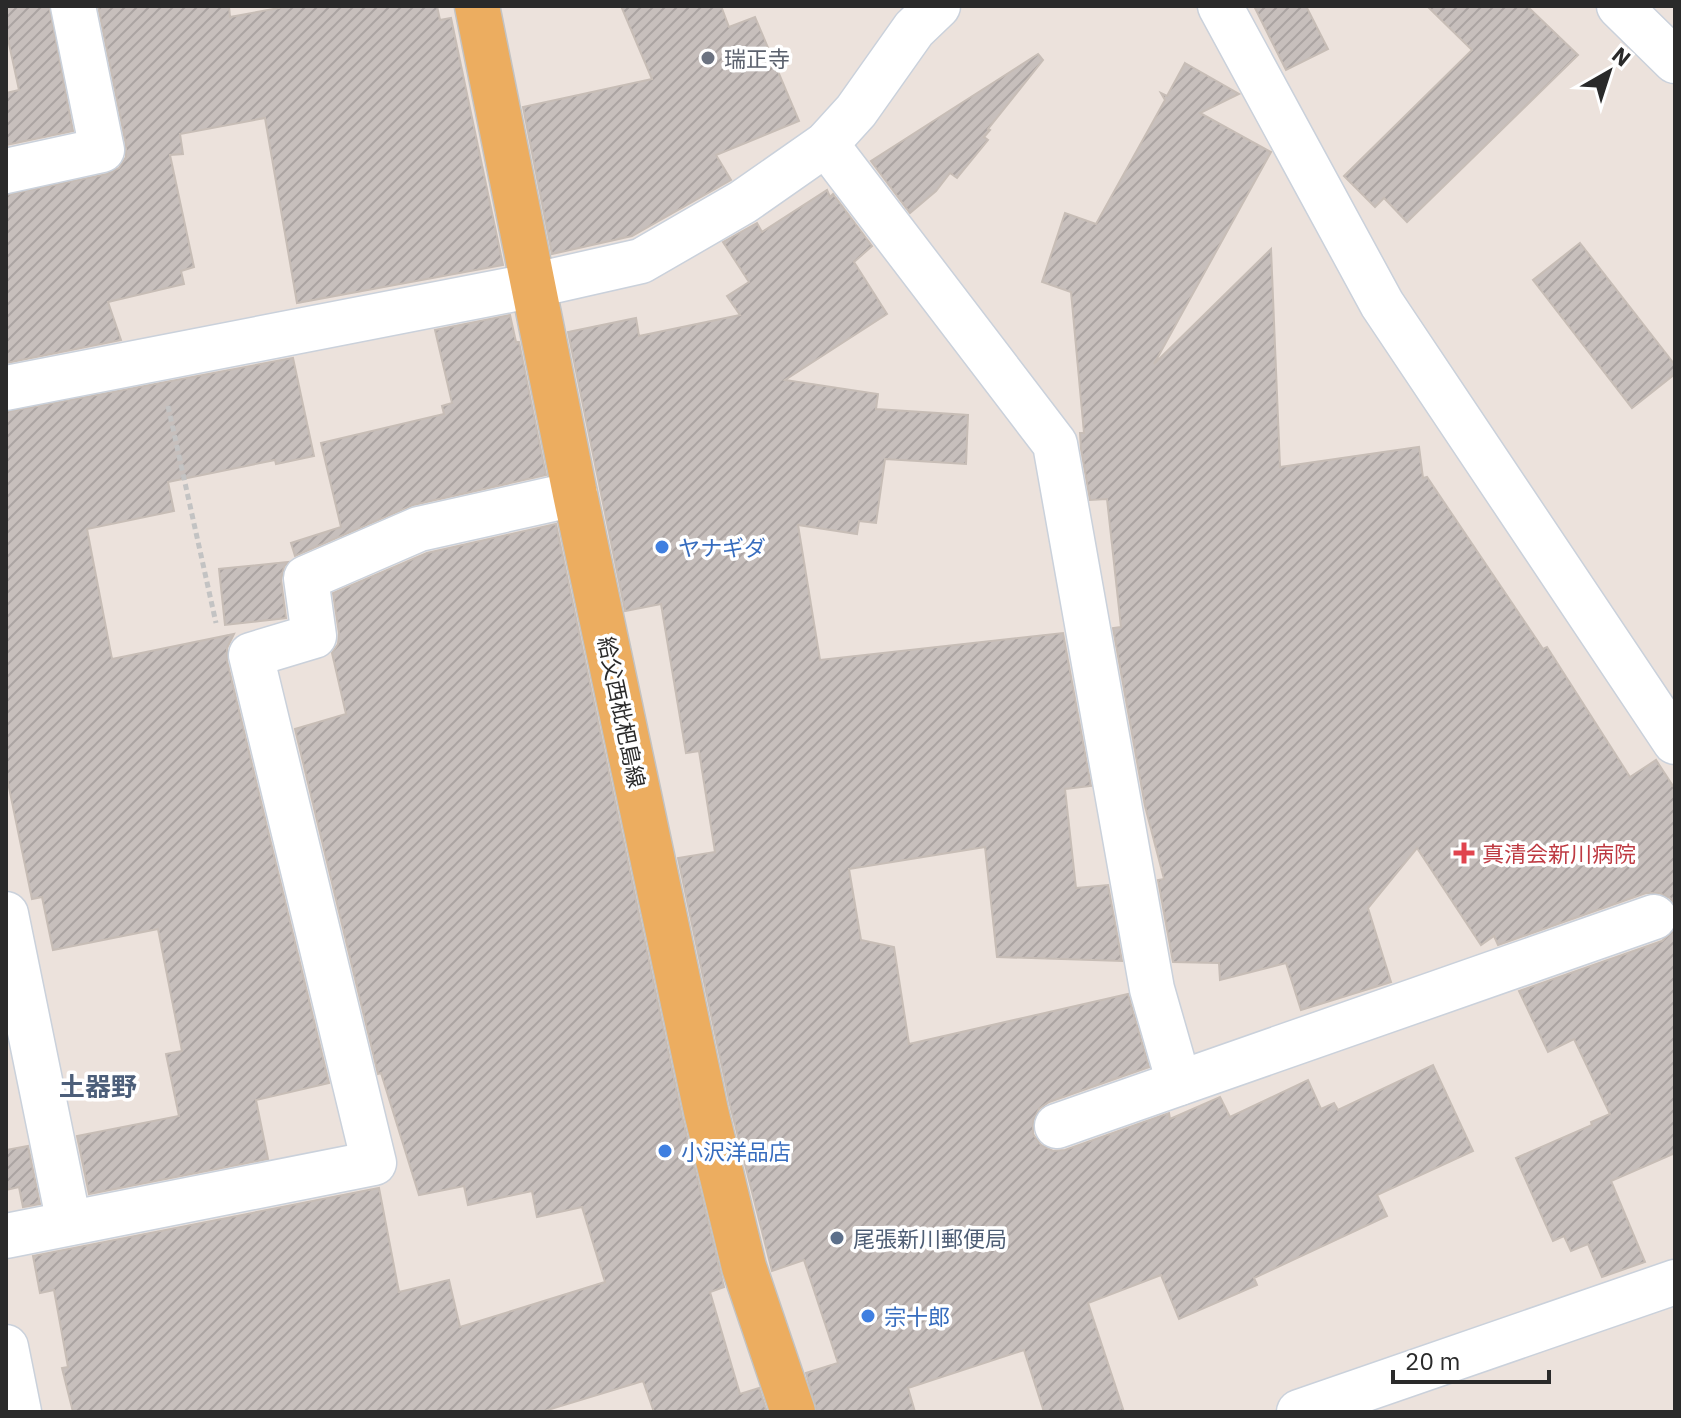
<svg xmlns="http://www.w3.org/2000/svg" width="1681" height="1418" viewBox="0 0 1681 1418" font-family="'IBM Plex Sans','Noto Sans JP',sans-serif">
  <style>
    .building { fill: url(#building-hatch); stroke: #c7bdb6; stroke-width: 2 }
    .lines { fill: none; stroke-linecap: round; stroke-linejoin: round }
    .minor-casing { stroke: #cad1db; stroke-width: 47 }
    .major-casing { stroke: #c3c3c3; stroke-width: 47 }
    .path { stroke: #c3c3c3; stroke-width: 5; stroke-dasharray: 6 4; stroke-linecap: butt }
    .minor { stroke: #fff; stroke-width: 44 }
    .major { stroke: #ecad60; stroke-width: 44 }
    .worship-dot { fill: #6b7280; stroke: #fff; stroke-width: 3 }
    .shop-dot { fill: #3f7fe0; stroke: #fff; stroke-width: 3 }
    .health-dot { fill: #e0444e; stroke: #fff; stroke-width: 3 }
    .service-dot { fill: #5c6f8a; stroke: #fff; stroke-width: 3 }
    .labels { text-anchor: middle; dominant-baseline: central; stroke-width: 7; stroke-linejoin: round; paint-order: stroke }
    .worship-label { font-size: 22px; fill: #5b616d; stroke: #fff; text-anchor: start }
    .shop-label { font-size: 22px; fill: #366cbe; stroke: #fff; text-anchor: start }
    .street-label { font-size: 22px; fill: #2a2a2a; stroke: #fff }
    .health-label { font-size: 22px; fill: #be3a42; stroke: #fff; text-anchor: start }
    .service-label { font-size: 22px; fill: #4e5e75; stroke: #fff; text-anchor: start }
    .quarter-label { font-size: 26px; font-weight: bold; fill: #4c5e79; stroke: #fff }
  </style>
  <defs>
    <pattern id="building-hatch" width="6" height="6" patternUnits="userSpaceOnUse" patternTransform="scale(2)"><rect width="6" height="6" fill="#c7bfbc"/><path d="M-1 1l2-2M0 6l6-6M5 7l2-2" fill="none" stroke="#aba4a2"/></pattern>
  </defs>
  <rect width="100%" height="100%" fill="#ece2dc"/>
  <g class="building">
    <path d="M6,6h43l24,125 -67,14v-52l13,-3 -13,-60z"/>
    <path d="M98,6h131l1,11 60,-11h147l3,14 11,-2 52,247 -206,38 -32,-185 -85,16 3,20 -13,1 24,112 -13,4 3,13 -76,18 13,38 -115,23v-168l101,-21 12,-6 7,-11v-12z"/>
    <path d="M621,6h100l8,21 26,-10 44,104 -83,34 15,25 -99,56 -80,18 -29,-147 129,-28z"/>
    <path d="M1254,6h52l22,43 -42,21z"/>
    <path d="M1427,6h100l51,49 -171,167 -23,-24 -9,9 -31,-31 128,-126z"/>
    <path d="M1038,54l5,6 -55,69 2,1 -6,7 4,3 -31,38 -7,-5 -14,18 -26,22 -39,-52z"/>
    <path d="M1185,63l54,31 -39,19 71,39 -117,212 117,-115 9,218 139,-20 4,31 4,-1 116,172 4,-2 83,130 26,-17 19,29v116l-5,-7 -11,-5h-13l-148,52 -4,-9 -13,9 -64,-97 -49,60 23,74 -90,28 -15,-47 -66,17 -1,-17 -46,-1 -15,-82 6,-1 -19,-73 -32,-178 8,-1 -14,-128 -17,1 -9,-51 -1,-16h4l-13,-141 -29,-10 23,-69 31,11 69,-124 -4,-7 6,3z"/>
    <path d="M827,190l3,7 3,-3 39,52 -18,16 33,52 -102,66 93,14 -2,15 92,6 -2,49 -81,-5 -9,64 -17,-2 -2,13 -59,-9 22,135 243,-27 28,153 -26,3 11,99 32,-3 14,76 -125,-4 -12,-110 -136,22 12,71 33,7 15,97 219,-50 21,73 -100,35 -10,7 -6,12v13l8,11 12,6 12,-1 104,-37 1,6 50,-22 10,20 78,-37 13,29 13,-6 4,7 95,-45 40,86 -96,44 10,21 -133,62 3,7 -78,34 -18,-44 -73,28 36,109h-80l-20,-62 -116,38 7,24h-98l-11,-39 32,-10 -34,-103 -32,11 -42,-166 -52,-247 37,-6 -16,-101 -13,2 -25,-149 -36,7 -57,-279 68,-14 3,18 101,-21 -13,-19 22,-14 -26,-40 34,-19 5,9z"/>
    <path d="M1580,243l95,122v9l-43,34 -99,-128z"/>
    <path d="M510,315l6,27h3l27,133 -133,30 -118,51 -4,-13 50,-16 -20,-84 123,-29 -2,-8 10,-3 -17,-73z"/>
    <path d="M293,358l21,98 -38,8 -1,-4 -107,22 6,29 -87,18 25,130 122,-25 -7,14v13l102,422 -73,17 12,59 -179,35 -12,-58 102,-20 -13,-62 16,-3 -24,-122 -105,21 -11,-53 -10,2 -26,-126v-361z"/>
    <path d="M556,524l126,592 42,171 -14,5 30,102 19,-6 8,24h-113l-11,-31 -102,31h-468l-11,-44 6,-1 -14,-77 -14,3 -7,-37 346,-68 20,104 50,-12 11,47 145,-45 -23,-75 -45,10 -5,-26 -64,14 -4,-19 -45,9 -38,-122 -3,1 -83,-345 51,-15 -14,-61 6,-9 1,-11 -6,-40 94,-40z"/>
    <path d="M288,562l-4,5 -3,13 5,38 -61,7 -6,-56z"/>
    <path d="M1675,929v224l-64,28 34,81 -43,15 -14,-33 -17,7 -7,-15 -11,5 -37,-83 76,-33 -1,-3 19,-8 -36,-75 -26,13 -29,-61 143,-50z"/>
    <path d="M28,1146l12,58 -17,3 -4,-20 -13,3v-40z"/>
  </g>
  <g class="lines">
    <defs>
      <g id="minor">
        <path d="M1220,6l162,298 293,438"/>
        <path d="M1619,6l56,55"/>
        <path d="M826,144l229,300 97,545 27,94"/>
        <path d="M6,171l96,-21 -29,-144"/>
        <path d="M6,388l529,-103 106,-24 102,-59 83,-58 30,-33 58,-82 24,-23"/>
        <path d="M6,914l63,309"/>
        <path d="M1057,1126l597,-209"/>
        <path d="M6,1236l368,-73 -123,-508 63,-19 -8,-58 113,-49 156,-35"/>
        <path d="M6,1347l13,65"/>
        <path d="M1299,1412l376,-130"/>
      </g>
      <path id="major" d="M477,6l98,488 131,617 38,156 49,145"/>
    </defs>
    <use href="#minor" class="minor-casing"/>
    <use href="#major" class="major-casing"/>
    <path class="path" d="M168,406l48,217"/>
    <use href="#minor" class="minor"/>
    <use href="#major" class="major"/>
  </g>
  <circle class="worship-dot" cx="708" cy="58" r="8"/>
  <g class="shop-dot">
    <circle cx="662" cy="547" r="8"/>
    <circle cx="665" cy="1151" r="8"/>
    <circle cx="868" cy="1316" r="8"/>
  </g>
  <path class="health-dot" d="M1460 841h8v8h8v8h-8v8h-8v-8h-8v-8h8z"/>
  <circle class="service-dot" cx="837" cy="1238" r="8"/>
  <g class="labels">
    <g class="worship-label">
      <text x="724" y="58">瑞正寺</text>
    </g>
    <g class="shop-label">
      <text x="678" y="547">ヤナギダ</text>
      <text x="681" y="1151">小沢洋品店</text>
      <text x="884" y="1316">宗十郎</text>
    </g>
    <g class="street-label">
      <text transform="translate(622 712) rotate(78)">給父西枇杷島線</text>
    </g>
    <g class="health-label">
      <text x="1482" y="853">真清会新川病院</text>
    </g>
    <g class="service-label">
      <text x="853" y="1238">尾張新川郵便局</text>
    </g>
    <g class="quarter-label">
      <text x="98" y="1086">土器野</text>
    </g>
  </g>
  <rect width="1681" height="1418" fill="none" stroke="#2a2a2a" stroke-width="16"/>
  <g transform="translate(1609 72) rotate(39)" stroke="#ffffff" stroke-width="6" paint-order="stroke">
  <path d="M0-6L14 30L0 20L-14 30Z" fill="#2a2a2a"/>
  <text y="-12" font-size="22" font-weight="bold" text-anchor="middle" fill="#2a2a2a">N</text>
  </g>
  <path d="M1393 1370v12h156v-12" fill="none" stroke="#2a2a2a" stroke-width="4"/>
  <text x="1405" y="1370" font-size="24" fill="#2a2a2a" stroke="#ffffff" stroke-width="6" paint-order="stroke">20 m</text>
</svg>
